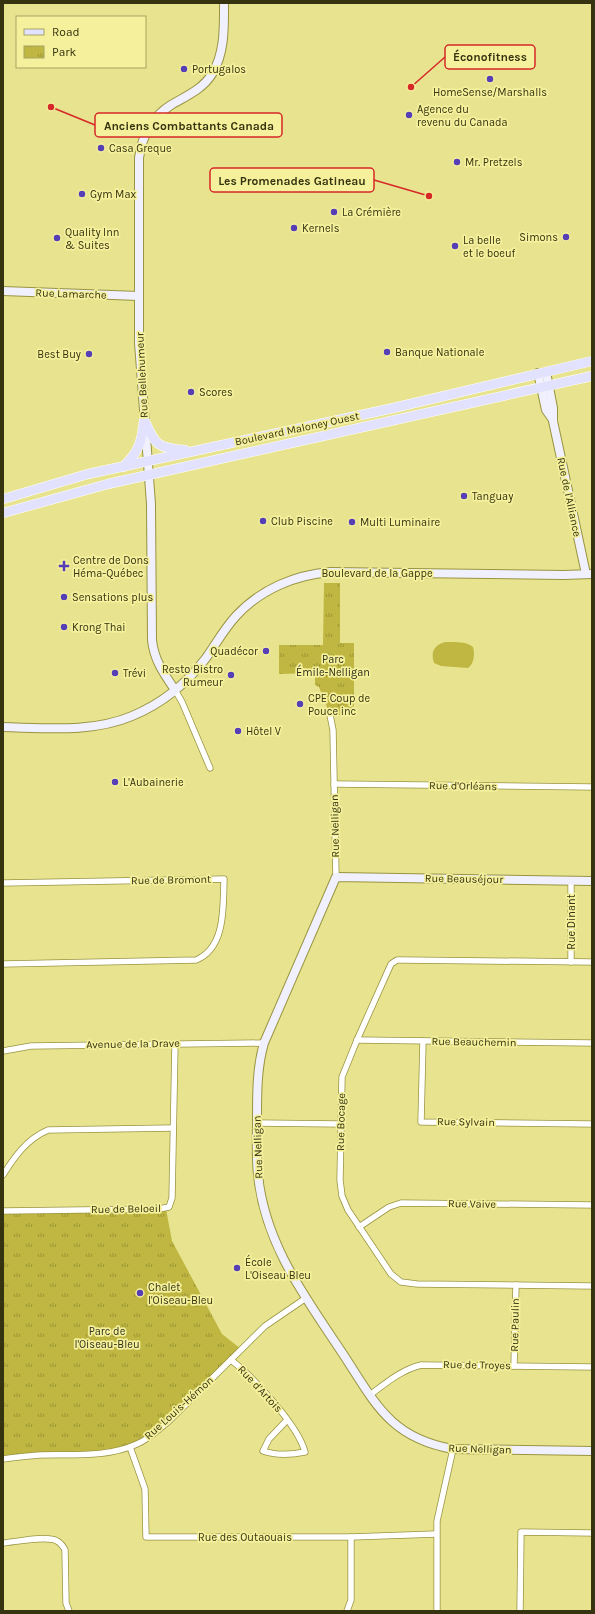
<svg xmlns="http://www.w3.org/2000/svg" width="595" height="1614" viewBox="0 0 595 1614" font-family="Karla,sans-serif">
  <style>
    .green { fill: #bfb741 }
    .park { fill: url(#park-tufts) }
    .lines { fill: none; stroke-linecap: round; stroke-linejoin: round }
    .street-casing { stroke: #999441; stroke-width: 7 }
    .secondary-casing { stroke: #999441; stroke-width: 10 }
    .primary-casing { stroke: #fff; stroke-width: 10 }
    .street { stroke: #fff; stroke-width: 5.5 }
    .secondary { stroke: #f0f0fe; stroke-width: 8 }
    .primary { stroke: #e2e1fe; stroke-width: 9 }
    .poi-dot { fill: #553eb6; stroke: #f5f09c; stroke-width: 1.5 }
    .labels { text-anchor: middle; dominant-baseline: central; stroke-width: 3.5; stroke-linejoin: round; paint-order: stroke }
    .poi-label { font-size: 11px; fill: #353310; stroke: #f5f09c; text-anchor: start }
    .street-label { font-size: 11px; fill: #353310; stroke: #f5f09c }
    .park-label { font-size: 11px; fill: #2e2d18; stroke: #f5f09c }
    .leader { fill: none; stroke: #d62828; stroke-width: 1.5 }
    .callout-dot { fill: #d62828; stroke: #f5f09c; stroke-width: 1.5 }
    .callout { fill: #f5f09c; stroke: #d62828; stroke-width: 1.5 }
    .callout-label { font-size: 12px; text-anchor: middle; font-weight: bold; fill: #353310 }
  </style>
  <defs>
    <pattern id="park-tufts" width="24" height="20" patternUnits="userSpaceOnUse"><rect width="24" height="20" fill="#bfb741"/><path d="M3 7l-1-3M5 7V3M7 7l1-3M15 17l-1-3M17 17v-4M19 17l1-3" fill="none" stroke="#9c9535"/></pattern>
  </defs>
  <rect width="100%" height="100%" fill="#e8e38f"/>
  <path class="green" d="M445,642c9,0 21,-1 28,5 2,7 1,17 -5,21l-27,-2 -7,-3c-4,-12 1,-18 11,-21z"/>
  <g class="park">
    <path d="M324,583h16v60h14v63l-14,9h-10l-11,-28 -4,-2v-12l-36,1v-29h44z"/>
    <path d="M166,1209l6,32 50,93 19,15 -88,85 -31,16 -119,9v-248z"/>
  </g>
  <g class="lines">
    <defs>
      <g id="street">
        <path d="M175,690l7,12 28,66"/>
        <path d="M330,715l3,15 3,147"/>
        <path d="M334,784l258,3"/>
        <path d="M3,883l221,-4c-1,27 2,69 -28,81l-193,4"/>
        <path d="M571,962v-81"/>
        <path d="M592,962l-190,-2h-5l-6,4 -34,76 -15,37 -2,103 2,16 6,14 43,64 10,8 16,2 175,2"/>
        <path d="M357,1040l235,3"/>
        <path d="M423,1041l-2,81 171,2"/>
        <path d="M3,1051l28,-5 233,-3"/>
        <path d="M257,1123l83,1"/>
        <path d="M3,1175c12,-19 24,-36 45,-45l125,-2"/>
        <path d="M3,1211l156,-2 10,-2 3,-9 3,-154"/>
        <path d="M359,1227l30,-20 12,-4 191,2"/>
        <path d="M231,1360c22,17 67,65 74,92 -15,3 -28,4 -42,-1l6,-12 18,-19"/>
        <path d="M514,1366l2,-81"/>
        <path d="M370,1395c16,-12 31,-25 51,-30l171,2"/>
        <path d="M130,1447l15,42 1,48h205l85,-3"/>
        <path d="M3,1459c12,-2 24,-3 37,-4 32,-1 66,3 97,-11 12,-5 22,-15 32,-23l96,-95 41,-28"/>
        <path d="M3,1543c13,-1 43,-8 54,-2 4,2 6,5 8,9l1,53 3,8"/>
        <path d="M347,1611l4,-11v-63"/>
        <path d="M437,1611v-90l16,-72"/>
        <path d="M520,1611l1,-79 71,1"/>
      </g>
      <g id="secondary">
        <path d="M3,291l136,5"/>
        <path d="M546,372l7,36v13l33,153"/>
        <path d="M538,373l8,37 7,10"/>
        <path d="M175,690c-11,-16 -21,-30 -23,-50l-1,-136 -12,-161v-185c3,-22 13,-41 32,-53 15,-9 31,-15 41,-31 13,-21 12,-47 12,-71"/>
        <path d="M3,727c43,1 89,6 129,-11 29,-12 55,-33 74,-58 10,-14 18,-29 30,-42 25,-27 59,-41 94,-44l234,3 28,-1"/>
        <path d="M592,881l-256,-4 -72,166c-7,24 -7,49 -7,75 0,19 -1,38 1,57 7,70 48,123 85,179 32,49 47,84 110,95l139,2"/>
      </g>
      <g id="primary">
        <path d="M144,419c11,25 12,29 41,31"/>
        <path d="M123,467c16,-15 19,-26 21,-47"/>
        <path d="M3,499l85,-25 301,-65 203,-48"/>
        <path d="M3,513l105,-29 484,-108"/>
      </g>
    </defs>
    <use href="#street" class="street-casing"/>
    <use href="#secondary" class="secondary-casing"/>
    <use href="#primary" class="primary-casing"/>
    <use href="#street" class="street"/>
    <use href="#secondary" class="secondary"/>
    <use href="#primary" class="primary"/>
  </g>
  <g class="poi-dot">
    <circle cx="184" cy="69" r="4"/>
    <circle cx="490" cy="79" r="4"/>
    <circle cx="409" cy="115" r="4"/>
    <circle cx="101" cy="148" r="4"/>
    <circle cx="457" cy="162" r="4"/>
    <circle cx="82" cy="194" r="4"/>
    <circle cx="334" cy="212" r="4"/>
    <circle cx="294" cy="228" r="4"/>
    <circle cx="566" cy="237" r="4"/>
    <circle cx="57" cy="238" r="4"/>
    <circle cx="455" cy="246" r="4"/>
    <circle cx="387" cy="352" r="4"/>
    <circle cx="89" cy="354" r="4"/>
    <circle cx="191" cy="392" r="4"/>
    <circle cx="464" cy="496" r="4"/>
    <circle cx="263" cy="521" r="4"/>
    <circle cx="352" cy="522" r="4"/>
    <path d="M62 560h4v4h4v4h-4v4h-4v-4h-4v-4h4z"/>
    <circle cx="64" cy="597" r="4"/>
    <circle cx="64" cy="627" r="4"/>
    <circle cx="266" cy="651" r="4"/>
    <circle cx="115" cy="673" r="4"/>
    <circle cx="231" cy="675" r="4"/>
    <circle cx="300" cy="704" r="4"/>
    <circle cx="238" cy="731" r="4"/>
    <circle cx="115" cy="782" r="4"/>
    <circle cx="237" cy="1268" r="4"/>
    <circle cx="140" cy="1293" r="4"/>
  </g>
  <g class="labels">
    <g class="poi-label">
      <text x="192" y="69">Portugalos</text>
      <text x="490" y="92" text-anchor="middle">HomeSense/Marshalls</text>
      <text x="417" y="109">Agence du<tspan x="417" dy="13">revenu du Canada</tspan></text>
      <text x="109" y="148">Casa Greque</text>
      <text x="465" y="162">Mr. Pretzels</text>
      <text x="90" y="194">Gym Max</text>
      <text x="342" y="212">La Crémière</text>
      <text x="302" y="228">Kernels</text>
      <text x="65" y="232">Quality Inn<tspan x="65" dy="13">&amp; Suites</tspan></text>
      <text x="558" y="237" text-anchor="end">Simons</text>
      <text x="463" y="240">La belle<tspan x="463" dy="13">et le boeuf</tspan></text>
      <text x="395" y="352">Banque Nationale</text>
      <text x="81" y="354" text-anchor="end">Best Buy</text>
      <text x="199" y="392">Scores</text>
      <text x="472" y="496">Tanguay</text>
      <text x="271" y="521">Club Piscine</text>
      <text x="360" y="522">Multi Luminaire</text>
      <text x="73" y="560">Centre de Dons<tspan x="73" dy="13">Héma-Québec</tspan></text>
      <text x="72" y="597">Sensations plus</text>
      <text x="72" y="627">Krong Thai</text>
      <text x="258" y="651" text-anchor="end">Quadécor</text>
      <text x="223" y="669" text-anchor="end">Resto Bistro<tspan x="223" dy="13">Rumeur</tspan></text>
      <text x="123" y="673">Trévi</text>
      <text x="308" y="698">CPE Coup de<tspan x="308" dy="13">Pouce inc</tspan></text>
      <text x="246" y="731">Hôtel V</text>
      <text x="123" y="782">L'Aubainerie</text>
      <text x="245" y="1262">École<tspan x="245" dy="13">L'Oiseau Bleu</tspan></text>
      <text x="148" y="1287">Chalet<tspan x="148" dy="13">l'Oiseau-Bleu</tspan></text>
    </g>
    <g class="street-label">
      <text transform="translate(71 294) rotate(2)">Rue Lamarche</text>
      <text transform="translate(142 375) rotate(-93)">Rue Bellehumeur</text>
      <text transform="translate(297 429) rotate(-12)">Boulevard Maloney Ouest</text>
      <text transform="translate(569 497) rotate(78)">Rue de l'Alliance</text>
      <text x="377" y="573">Boulevard de la Gappe</text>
      <text transform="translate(463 786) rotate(1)">Rue d'Orléans</text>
      <text transform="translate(335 826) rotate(-91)">Rue Nelligan</text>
      <text transform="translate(464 879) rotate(1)">Rue Beauséjour</text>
      <text transform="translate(171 880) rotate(-1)">Rue de Bromont</text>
      <text transform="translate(571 922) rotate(-90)">Rue Dinant</text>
      <text transform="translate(474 1042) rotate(1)">Rue Beauchemin</text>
      <text transform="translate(133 1044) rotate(-1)">Avenue de la Drave</text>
      <text transform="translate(341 1122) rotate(-89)">Rue Bocage</text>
      <text transform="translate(466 1122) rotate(1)">Rue Sylvain</text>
      <text transform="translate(258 1147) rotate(-92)">Rue Nelligan</text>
      <text transform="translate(472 1204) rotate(1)">Rue Vaive</text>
      <text transform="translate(126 1209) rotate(-1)">Rue de Beloeil</text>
      <text transform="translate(515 1325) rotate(-89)">Rue Paulin</text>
      <text transform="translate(477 1365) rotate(1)">Rue de Troyes</text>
      <text transform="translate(260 1389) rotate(47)">Rue d'Artois</text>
      <text transform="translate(179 1408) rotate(-42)">Rue Louis-Hémon</text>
      <text transform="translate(480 1449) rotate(2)">Rue Nelligan</text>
      <text x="245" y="1537">Rue des Outaouais</text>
    </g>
    <g class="park-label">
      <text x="333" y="659">Parc<tspan x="333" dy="13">Émile-Nelligan</tspan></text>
      <text x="107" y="1331">Parc de<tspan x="107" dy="13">l'Oiseau-Bleu</tspan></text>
    </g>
  </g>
  <path class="leader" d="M411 87L445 57M51 107L95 125M429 196L374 180"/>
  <g class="callout-dot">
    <circle cx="411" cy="87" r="4"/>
    <circle cx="51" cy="107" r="4"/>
    <circle cx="429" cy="196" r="4"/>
  </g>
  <g class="callout">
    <rect x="445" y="45" width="90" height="24" rx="4"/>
    <rect x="95" y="113" width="187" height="24" rx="4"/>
    <rect x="210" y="168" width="164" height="24" rx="4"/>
  </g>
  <g class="callout-label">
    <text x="490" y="61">Éconofitness</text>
    <text x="189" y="130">Anciens Combattants Canada</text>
    <text x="292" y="185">Les Promenades Gatineau</text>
  </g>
  <rect width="595" height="1614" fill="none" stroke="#353310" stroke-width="8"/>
  <rect x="16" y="16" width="130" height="52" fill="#f5f09c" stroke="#a8a464"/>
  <rect x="24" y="29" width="20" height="6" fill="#e2e1fe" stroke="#a8a464"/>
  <text x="52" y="36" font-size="12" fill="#353310">Road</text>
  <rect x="24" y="46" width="20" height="12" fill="url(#park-tufts)" stroke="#a8a464"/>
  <text x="52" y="56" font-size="12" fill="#353310">Park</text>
</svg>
